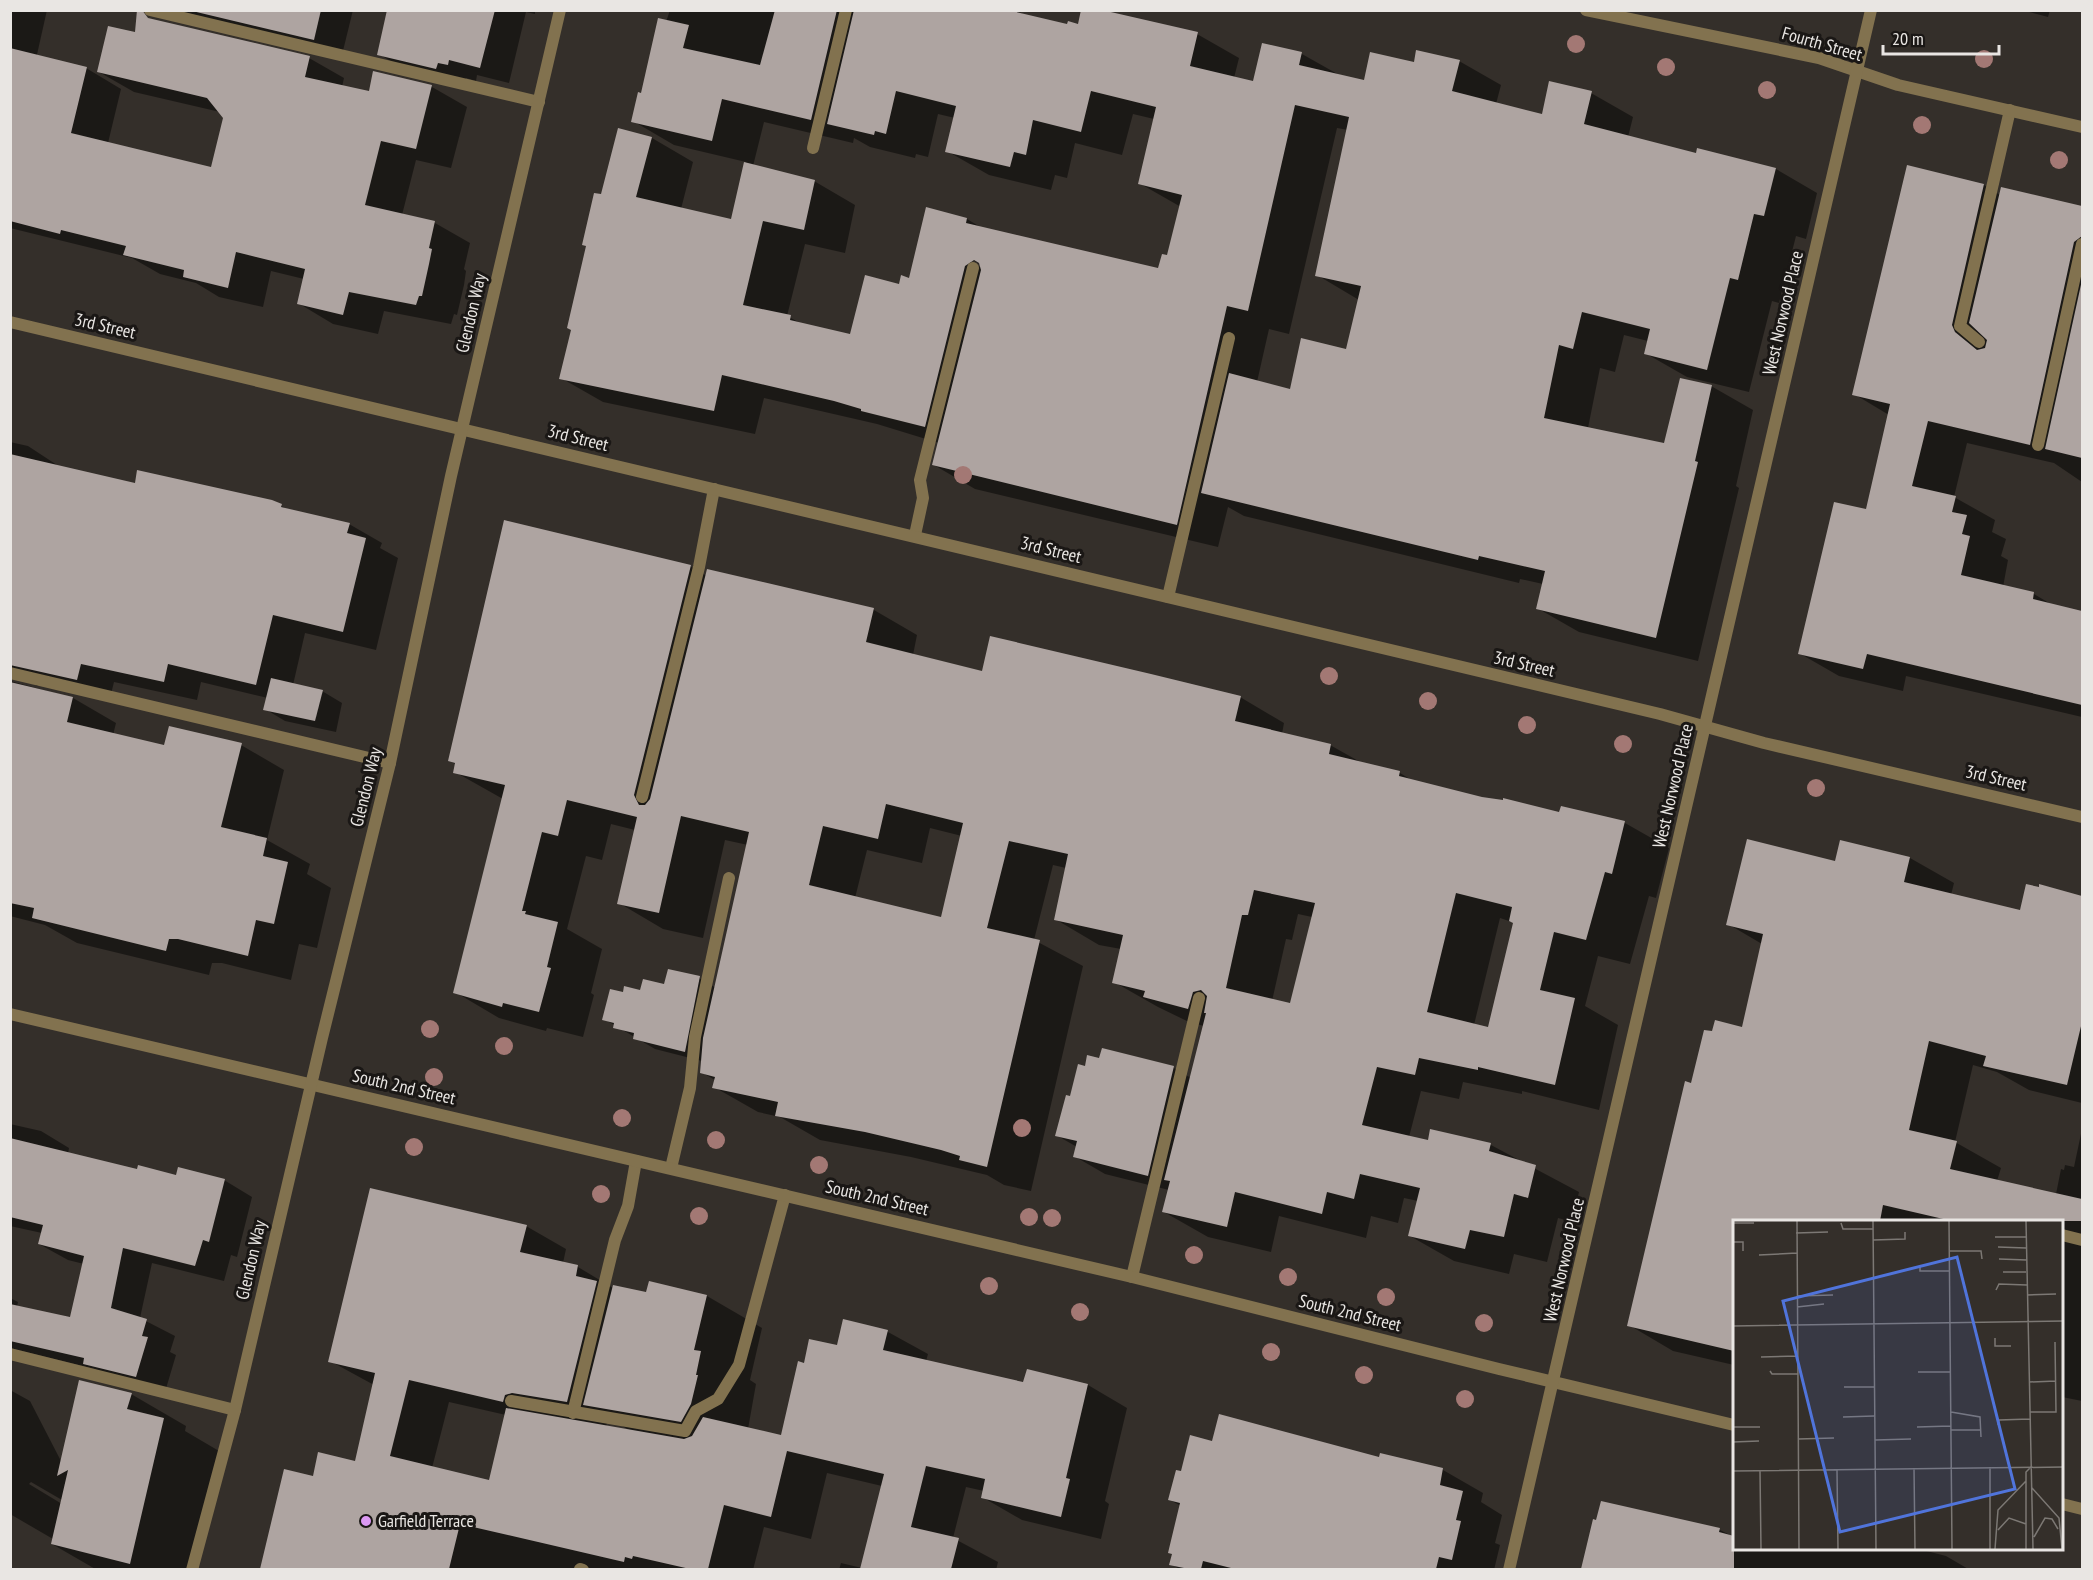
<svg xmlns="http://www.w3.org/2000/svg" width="2093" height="1580" font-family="'PT Sans Narrow',sans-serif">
	<rect width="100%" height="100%" fill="#342f2a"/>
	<g fill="#0007" fill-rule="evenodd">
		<polygon points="10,10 47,10 36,59 10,54"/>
		<polygon points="177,10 353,10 342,55"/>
		<polygon points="424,10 535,10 535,14 526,12 509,83 477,75 476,81 466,78 465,84 407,71 379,54"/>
		<path d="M 670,10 L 1016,10 L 1026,16 L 1069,26 L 1197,34 L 1239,58 L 1234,78 L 1254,83 L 1263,45 L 1302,54 L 1341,76 L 1365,82 L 1415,64 L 1459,61 L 1501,85 L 1496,104 L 1543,116 L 1591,93 L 1633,117 L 1628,137 L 1697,155 L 1776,169 L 1817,193 L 1806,239 L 1796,236 L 1779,303 L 1772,301 L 1749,392 L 1687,377 L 1645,353 L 1648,341 L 1624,335 L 1615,372 L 1600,368 L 1588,428 L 1666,445 L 1711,386 L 1753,410 L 1736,486 L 1739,488 L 1698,661 L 1579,632 L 1537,608 L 1543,584 L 1520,579 L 1519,583 L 1244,516 L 1228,507 L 1218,547 L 975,489 L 934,465 L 939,443 L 877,424 L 764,398 L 755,434 L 603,402 L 561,378 L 652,138 L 693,162 L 681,209 L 732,221 L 746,162 L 674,145 L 633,121 ZM 938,114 L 955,118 L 947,151 L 989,175 L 1051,190 L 1055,175 L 1067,178 L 1075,143 L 1122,155 L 1133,114 L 1154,119 L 1139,183 L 1181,207 L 1168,257 L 1160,270 L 982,228 L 967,219 L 927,209 L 910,279 L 900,286 L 851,336 L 806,326 L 787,316 L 805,244 L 845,253 L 855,205 L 814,181 L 753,166 L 764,122 L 853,143 L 854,138 L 870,147 L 915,158 L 916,154 L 928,157 ZM 1337,128 L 1348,130 L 1317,275 L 1359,300 L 1347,351 L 1292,390 L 1257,382 L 1269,329 L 1289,334 ZM 964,255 L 980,264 L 980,267 L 963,258 Z"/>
		<polygon points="2022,10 2050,10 2048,17"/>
		<polygon points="158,39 309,58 344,78 342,87 370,93 374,73 432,87 467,107 451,168 416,160 402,215 435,223 470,243 464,269 466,271 464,285 457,315 454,314 451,324 384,311 378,334 333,324 298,303 304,279 271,271 263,307 219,297 196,283 160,274 132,258 10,228 10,140 86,68 121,89 108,143 212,169 224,117 220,112 134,92 99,72"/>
		<polygon points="1908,167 1984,185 2000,195 2002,189 2082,208 2082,482 2054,463 1967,443 1954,497 1995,520 1992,532 2006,539 2001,556 2008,560 2003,587 2034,594 2054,606 2082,612 2082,717 1906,676 1903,691 1839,676 1799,653 1867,511 1889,415 1854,394"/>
		<polygon points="10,442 28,446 60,467 136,484 281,506 291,511 349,524 382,543 380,548 398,558 376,650 305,633 293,685 322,691 342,703 336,732 285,721 265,709 268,698 201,682 197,700 114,682 110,698 46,683 37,686 10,671"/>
		<path d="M 690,566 L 707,576 L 874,610 L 917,635 L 913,655 L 983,673 L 1240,697 L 1284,723 L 1282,734 L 1330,745 L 1362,763 L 1400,773 L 1413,781 L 1481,798 L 1560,813 L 1562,808 L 1625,823 L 1669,848 L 1656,898 L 1649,896 L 1630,964 L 1598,956 L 1585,1006 L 1618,1025 L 1599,1110 L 1522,1091 L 1522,1094 L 1463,1082 L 1459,1099 L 1421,1091 L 1409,1137 L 1429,1141 L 1432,1131 L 1491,1145 L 1579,1192 L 1572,1222 L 1558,1218 L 1547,1262 L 1514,1254 L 1509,1274 L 1454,1261 L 1410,1236 L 1418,1201 L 1404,1198 L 1398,1223 L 1371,1216 L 1366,1238 L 1279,1216 L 1271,1252 L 1208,1237 L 1164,1212 L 1169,1190 L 1105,1174 L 1074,1156 L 1077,1147 L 1056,1135 L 1086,1068 L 1174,1068 L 1191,1078 L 1204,1026 L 1189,1022 L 1158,1007 L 1114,982 L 1121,949 L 1099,945 L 1055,919 L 1066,868 L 1053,865 L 1034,940 L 1083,966 L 1031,1191 L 1004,1185 L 987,1175 L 911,1157 L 820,1140 L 780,1117 L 758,1112 L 714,1087 L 715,1080 L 701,1072 L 702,1061 L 655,1049 L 604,1019 L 624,994 L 699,978 L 716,988 L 748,845 L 725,840 L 703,938 L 663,929 L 619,903 L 635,830 L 611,824 L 602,860 L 586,856 L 567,929 L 602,949 L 591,993 L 594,995 L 583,1037 L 547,1028 L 546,1031 L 499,1018 L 455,992 L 503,799 L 455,772 L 457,765 L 450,761 ZM 930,828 L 962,836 L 942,919 L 855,898 L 867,850 L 922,863 ZM 1298,914 L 1312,917 L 1291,1005 L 1272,1001 L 1286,939 L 1292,940 ZM 1500,918 L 1515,923 L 1489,1028 L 1474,1025 Z"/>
		<polygon points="10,681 73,698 116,723 113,735 165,747 241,745 284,770 267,840 310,864 307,874 331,888 317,948 299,944 291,980 222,963 212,963 209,975 77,943 45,925 10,916"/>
		<polygon points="1910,858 1954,883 1951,895 2021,912 2040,886 2082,899 2082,1103 2029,1090 1997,1072 1973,1065 1955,1142 2001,1168 1997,1181 2056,1194 2061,1169 2064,1170 2065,1165 2074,1167 2082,1129 2082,1401 2062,1397 2062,1222 1734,1222 1734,1365 1673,1351 1629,1325 1692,1084 1713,1033 1743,1029 1762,944 1728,924 1836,863"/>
		<polygon points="10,1124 41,1131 69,1148 68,1154 138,1171 224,1180 252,1197 237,1257 231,1255 224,1281 152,1263 140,1318 175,1336 170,1352 176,1355 165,1392 113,1379 95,1369 10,1348 10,1298 18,1302 17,1307 71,1319 84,1264 68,1260 39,1244 42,1233 10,1226"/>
		<path d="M 526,1226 L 566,1249 L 563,1263 L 578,1267 L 613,1288 L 647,1294 L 650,1283 L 707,1296 L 762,1328 L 750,1380 L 756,1384 L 748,1429 L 782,1437 L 805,1364 L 838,1347 L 844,1321 L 888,1332 L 928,1354 L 926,1361 L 1024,1384 L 1088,1385 L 1127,1408 L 1105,1501 L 1109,1504 L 1101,1539 L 1022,1520 L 982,1497 L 984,1491 L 966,1487 L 953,1538 L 998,1562 L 996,1570 L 839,1570 L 841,1563 L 862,1568 L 882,1486 L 827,1473 L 811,1539 L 764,1527 L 753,1570 L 262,1570 L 285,1471 L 314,1478 L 356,1463 L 374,1385 L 330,1361 ZM 449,1402 L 506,1415 L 490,1482 L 432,1468 ZM 608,1418 L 631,1431 L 606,1427 Z"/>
		<path d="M 10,1390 L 30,1401 L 62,1463 L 131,1394 L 186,1426 L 185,1431 L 219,1451 L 191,1570 L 97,1570 L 52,1544 L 53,1539 L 10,1514 ZM 31,1482 L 62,1500 L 62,1504 L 29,1484 Z"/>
		<polygon points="1213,1442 1380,1459 1381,1455 1443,1470 1483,1493 1481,1502 1502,1515 1495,1543 1500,1545 1494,1570 1181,1570 1171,1564 1181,1506 1170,1500 1182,1473"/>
		<polygon points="1602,1503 1720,1530 1734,1537 1734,1548 1915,1548 1946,1556 1970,1570 1582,1570 1594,1521 1597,1522"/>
	</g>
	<g fill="#aea4a1" fill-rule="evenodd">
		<polygon points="137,10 142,10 148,18 310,56 305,77 369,91 373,71 432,85 416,149 381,141 365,205 435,221 429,248 432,249 429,264 422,296 419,296 416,305 349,292 343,315 297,304 305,269 236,252 228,288 183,277 184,270 123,255 126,246 61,230 60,234 10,221 10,48 87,67 71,133 211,167 223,118 207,98 97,72 108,26 135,32"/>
		<polygon points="188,10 321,10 314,40"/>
		<polygon points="387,10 495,10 480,68 449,60 448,65 438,63 436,69 377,55"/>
		<polygon points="775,10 837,10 811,120 722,99 712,141 631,122 638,92 641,93 658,18 689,25 683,48 760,65"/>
		<polygon points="854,10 1008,10 1067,24 1068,21 1078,24 1081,10 1102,10 1198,32 1190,66 1253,81 1262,43 1302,52 1299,65 1364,80 1370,52 1414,62 1416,50 1460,60 1452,91 1542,114 1549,81 1592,91 1584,124 1696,153 1697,148 1776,168 1764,216 1754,214 1738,280 1730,278 1707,370 1644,354 1650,329 1582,312 1573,349 1559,345 1544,418 1664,443 1680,378 1712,385 1695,461 1698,462 1656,638 1536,609 1545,571 1479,556 1478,560 1201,493 1229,373 1290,389 1301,338 1346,349 1361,286 1315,276 1349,117 1295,105 1248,311 1227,306 1177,525 932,465 981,270 979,263 974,260 965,266 925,427 861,411 861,409 834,401 722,375 714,411 559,379 571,330 567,328 586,246 582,245 594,193 601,194 618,128 652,137 636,197 731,219 744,162 815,180 804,230 763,221 743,305 791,315 790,320 850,334 865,275 899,284 901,275 909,278 926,207 967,218 966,223 1158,268 1162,254 1167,255 1182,195 1138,184 1156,107 1091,91 1081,132 1033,120 1026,155 1014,152 1010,167 945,152 956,106 896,91 886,134 875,131 874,135 827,124"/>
		<polygon points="1907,165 1984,184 1952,325 1955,332 1977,350 1985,348 1987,340 1969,323 2001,187 2082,206 2082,236 2074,242 2030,445 1928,421 1912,486 1956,496 1952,512 1967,515 1962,534 1970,536 1961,575 2034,592 2033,599 2082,611 2082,705 1867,654 1863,669 1798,654 1834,502 1866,509 1890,404 1852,395"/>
		<polygon points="2082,280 2082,458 2045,449"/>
		<polygon points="10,454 135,483 137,470 272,500 282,504 281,507 350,523 347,533 366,538 343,632 273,615 256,685 168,664 164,682 81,664 77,680 10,665"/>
		<path d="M 504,520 L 691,565 L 634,795 L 639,805 L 645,805 L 650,799 L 707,569 L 874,608 L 866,642 L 982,671 L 990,636 L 1151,674 L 1241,696 L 1235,721 L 1331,744 L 1329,754 L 1400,771 L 1399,776 L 1482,797 L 1503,800 L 1503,798 L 1559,812 L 1561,806 L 1625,821 L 1612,874 L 1605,872 L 1586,940 L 1554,932 L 1540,990 L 1575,998 L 1555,1085 L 1478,1067 L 1478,1070 L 1419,1058 L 1415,1075 L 1377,1067 L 1362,1125 L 1428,1140 L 1430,1129 L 1491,1143 L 1489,1151 L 1536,1165 L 1528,1198 L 1514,1194 L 1504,1237 L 1470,1230 L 1465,1249 L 1408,1236 L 1420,1188 L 1360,1174 L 1354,1199 L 1327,1192 L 1322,1214 L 1235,1192 L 1227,1227 L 1162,1212 L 1170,1181 L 1164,1180 L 1206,1013 L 1204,1013 L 1207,996 L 1201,990 L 1193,992 L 1188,1009 L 1143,997 L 1145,991 L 1112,983 L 1123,935 L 1054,920 L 1068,854 L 1009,841 L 987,928 L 1040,940 L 987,1167 L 959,1160 L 960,1156 L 941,1150 L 865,1132 L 775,1116 L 778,1102 L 712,1088 L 715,1077 L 700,1073 L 703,1038 L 749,832 L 681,816 L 659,913 L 617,904 L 637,817 L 567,800 L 558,836 L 542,832 L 522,911 L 526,911 L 525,914 L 558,922 L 547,967 L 551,968 L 539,1012 L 503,1003 L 502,1007 L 453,993 L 505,785 L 453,773 L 455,763 L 448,761 ZM 886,804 L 963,823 L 941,917 L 809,885 L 823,826 L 878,839 ZM 1254,890 L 1315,903 L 1290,1003 L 1226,988 L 1242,915 L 1248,915 ZM 1456,893 L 1512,907 L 1509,921 L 1513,923 L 1488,1027 L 1427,1012 Z"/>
		<polygon points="271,678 323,690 315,721 263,710"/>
		<polygon points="10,682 73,697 67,722 164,745 169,726 242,743 221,827 267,838 263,856 288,862 274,924 256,920 248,956 178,939 169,939 166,951 32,918 34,908 10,903"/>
		<polygon points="1747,839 1835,861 1840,840 1910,857 1904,882 2020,910 2026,884 2039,887 2039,884 2082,896 2082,1022 2067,1085 1983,1066 1986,1056 1929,1041 1909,1130 1957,1141 1950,1169 2082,1199 2082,1221 1952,1221 1883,1205 1880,1221 1734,1221 1734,1351 1627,1326 1685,1081 1691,1083 1704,1030 1712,1031 1715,1020 1742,1027 1763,934 1726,925"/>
		<polygon points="668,969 700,976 685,1052 633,1039 634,1033 613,1028 614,1023 602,1020 610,989 623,992 624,986 640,990 643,979 664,984"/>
		<polygon points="1102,1048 1174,1066 1148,1176 1073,1157 1077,1141 1055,1136 1066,1095 1070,1096 1078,1064 1085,1066 1087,1055 1099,1058"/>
		<polygon points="10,1138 137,1169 138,1165 176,1175 178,1167 225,1179 209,1242 203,1240 195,1266 123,1248 111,1308 147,1319 142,1336 148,1337 136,1377 83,1364 84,1358 10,1341 10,1304 70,1317 84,1256 38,1244 43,1225 10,1217"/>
		<polygon points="370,1188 527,1225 520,1252 578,1265 576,1276 597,1281 567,1402 512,1393 505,1395 503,1402 409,1380 390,1456 489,1480 506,1408 684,1439 692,1436 703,1417 781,1435 798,1361 804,1363 809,1339 837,1345 843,1319 888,1330 883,1350 1023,1382 1027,1369 1088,1384 1066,1478 1070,1479 1061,1517 981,1498 985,1479 926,1466 911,1527 959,1538 951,1569 860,1569 884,1474 787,1451 771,1517 724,1505 708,1569 690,1569 633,1556 632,1559 625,1557 624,1562 460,1524 449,1569 260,1569 284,1469 313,1476 318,1452 355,1461 375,1373 328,1362"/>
		<polygon points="649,1281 707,1295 694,1350 701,1351 696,1375 698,1375 691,1404 681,1422 583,1405 613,1285 646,1292"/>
		<polygon points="79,1380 132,1393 127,1409 164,1418 130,1564 51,1544 68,1470 57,1476"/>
		<polygon points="1219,1414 1379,1457 1380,1453 1443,1468 1440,1485 1463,1491 1456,1520 1461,1521 1452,1560 1439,1557 1436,1569 1235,1569 1203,1561 1201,1569 1189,1569 1169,1565 1172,1554 1168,1553 1180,1503 1168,1500 1176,1470 1181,1471 1190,1435 1212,1441"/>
		<polygon points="1601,1501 1720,1528 1719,1532 1734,1536 1734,1569 1581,1569 1593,1519 1596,1520"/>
	</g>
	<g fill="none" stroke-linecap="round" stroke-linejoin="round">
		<g stroke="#82724f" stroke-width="12">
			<polyline points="150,10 539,102"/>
			<polyline points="813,148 846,10"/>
			<polyline points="1979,342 1960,326 2010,110"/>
			<polyline points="2038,445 2082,244"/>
			<polyline points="915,535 923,498 920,480 973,268"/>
			<polyline points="1168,597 1229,338"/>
			<polyline points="10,673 390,763"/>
			<polyline points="642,797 699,567 714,489"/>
			<polyline points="671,1168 690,1088 695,1037 729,878"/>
			<polyline points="2062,1235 2082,1240"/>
			<polyline points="1132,1277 1199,998"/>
			<polyline points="10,1354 235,1410"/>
			<polyline points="511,1401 685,1431 696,1411 718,1399 739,1365 785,1195"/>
			<polyline points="573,1413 615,1240 628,1206 636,1161"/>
			<polyline points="580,1569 583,1570"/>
		</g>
		<g stroke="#82724f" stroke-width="12">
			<polyline points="1586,10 1819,58 1898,85 2082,127"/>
			<polyline points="10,322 1660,714 1764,743 2082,817"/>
			<polyline points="10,1014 1132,1277 1499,1369 1734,1425"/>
			<polyline points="2062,1504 2082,1509"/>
			<polyline points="192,1570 235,1410 322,1038 390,763 451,476 560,10"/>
			<polyline points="1509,1570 1871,10"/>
		</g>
	</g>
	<g fill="#a37874">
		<circle cx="1576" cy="44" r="9"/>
		<circle cx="1984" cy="59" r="9"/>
		<circle cx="1666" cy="67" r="9"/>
		<circle cx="1767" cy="90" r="9"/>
		<circle cx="1922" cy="125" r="9"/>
		<circle cx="2059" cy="160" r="9"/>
		<circle cx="963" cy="475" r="9"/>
		<circle cx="1329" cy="676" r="9"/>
		<circle cx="1428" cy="701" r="9"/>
		<circle cx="1527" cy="725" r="9"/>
		<circle cx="1623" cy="744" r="9"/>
		<circle cx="1816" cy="788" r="9"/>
		<circle cx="430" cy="1029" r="9"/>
		<circle cx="504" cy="1046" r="9"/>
		<circle cx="434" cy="1077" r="9"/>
		<circle cx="622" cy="1118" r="9"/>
		<circle cx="1022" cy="1128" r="9"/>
		<circle cx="716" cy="1140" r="9"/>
		<circle cx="414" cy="1147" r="9"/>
		<circle cx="819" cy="1165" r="9"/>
		<circle cx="601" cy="1194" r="9"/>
		<circle cx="699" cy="1216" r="9"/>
		<circle cx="1029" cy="1217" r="9"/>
		<circle cx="1052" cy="1218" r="9"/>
		<circle cx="1194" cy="1255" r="9"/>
		<circle cx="1288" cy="1277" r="9"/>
		<circle cx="989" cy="1286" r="9"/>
		<circle cx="1386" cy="1297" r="9"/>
		<circle cx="1080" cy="1312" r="9"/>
		<circle cx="1484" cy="1323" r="9"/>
		<circle cx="1271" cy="1352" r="9"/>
		<circle cx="1364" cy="1375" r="9"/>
		<circle cx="1465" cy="1399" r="9"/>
	</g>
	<circle fill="#dc99f4" stroke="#1a1715" stroke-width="2" cx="366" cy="1521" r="6"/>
	<g text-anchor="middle" stroke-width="6" stroke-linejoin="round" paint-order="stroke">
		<g font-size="18" fill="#e9e6e3" stroke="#1a1715">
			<text transform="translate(1822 44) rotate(16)" y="6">Fourth Street</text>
			<text transform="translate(471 313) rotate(-77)" y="6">Glendon Way</text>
			<text transform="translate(1783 313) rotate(-77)" y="6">West Norwood Place</text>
			<text transform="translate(105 326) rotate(13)" y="6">3rd Street</text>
			<text transform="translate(578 438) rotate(14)" y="6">3rd Street</text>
			<text transform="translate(1051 550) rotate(14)" y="6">3rd Street</text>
			<text transform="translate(1524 664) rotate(13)" y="6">3rd Street</text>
			<text transform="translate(1996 778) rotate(13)" y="6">3rd Street</text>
			<text transform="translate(1673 786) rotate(-77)" y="6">West Norwood Place</text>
			<text transform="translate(366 787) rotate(-76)" y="6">Glendon Way</text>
			<text transform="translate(404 1087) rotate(13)" y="6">South 2nd Street</text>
			<text transform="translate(877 1198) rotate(13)" y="6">South 2nd Street</text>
			<text transform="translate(251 1260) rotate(-77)" y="6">Glendon Way</text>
			<text transform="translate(1564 1260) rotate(-77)" y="6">West Norwood Place</text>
			<text transform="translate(1350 1313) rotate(14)" y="6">South 2nd Street</text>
		</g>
		<g font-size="18" fill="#e9e6e3" stroke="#1a1715" text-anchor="start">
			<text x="378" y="1527">Garfield Terrace</text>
		</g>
	</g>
	<g transform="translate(1733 1220)">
		<rect width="330" height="330" fill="#342f2a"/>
		<path fill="none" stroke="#7c7874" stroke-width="1.5" d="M 64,1 L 66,329M 140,1 L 143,329M 216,1 L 219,329M 293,1 L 300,329M 0,3 L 21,3M 108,3 L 110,9 L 140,9M 63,13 L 95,12M 262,17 L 293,17M 140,20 L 172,19 L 172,12M 0,22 L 10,22 L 10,31M 265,27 L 293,28M 217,31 L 248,31 L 249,39M 26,35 L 64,33M 266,39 L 294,40M 187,45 L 187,51 L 217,51M 270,52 L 293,52M 263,70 L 266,64 L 294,65M 294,75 L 323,74M 64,76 L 100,75M 64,87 L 91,84M 0,106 L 330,101M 262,118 L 262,126 L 278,126M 28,137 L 65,136M 37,151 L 39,154 L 65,154M 185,152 L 217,152M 296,162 L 323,161M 111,167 L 141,167M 218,192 L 247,197 L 248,217M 297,192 L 323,192 L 322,122M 110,197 L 141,196M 265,205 L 266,200 L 297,199M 0,207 L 27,207M 184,207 L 218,206M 218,210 L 248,210M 65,219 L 101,218M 142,220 L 178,219M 0,222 L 26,221M 257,247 L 257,329M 181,248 L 182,329M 104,250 L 105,329M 0,251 L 330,247M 27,251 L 28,329M 299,268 L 326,298 L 329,329M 265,310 L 276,298 L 293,304M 301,317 L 312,298 L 319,299 L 325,309M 262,329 L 265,290 L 293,261M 293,329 L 293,252 L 297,248"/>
		<path fill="#5074db" fill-opacity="0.15" stroke="#5074db" stroke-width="3" d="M 224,37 L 282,269 L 107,312 L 50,81 Z"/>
		<rect width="330" height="330" fill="none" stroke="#e9e6e3" stroke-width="3"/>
	</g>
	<rect width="2093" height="1580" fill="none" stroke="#e9e6e3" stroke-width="24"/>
	<path d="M1883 45v9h116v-9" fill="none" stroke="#e9e6e3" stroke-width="3"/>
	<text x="1892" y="45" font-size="18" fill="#e9e6e3" stroke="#1a1715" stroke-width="4.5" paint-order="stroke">20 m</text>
</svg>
